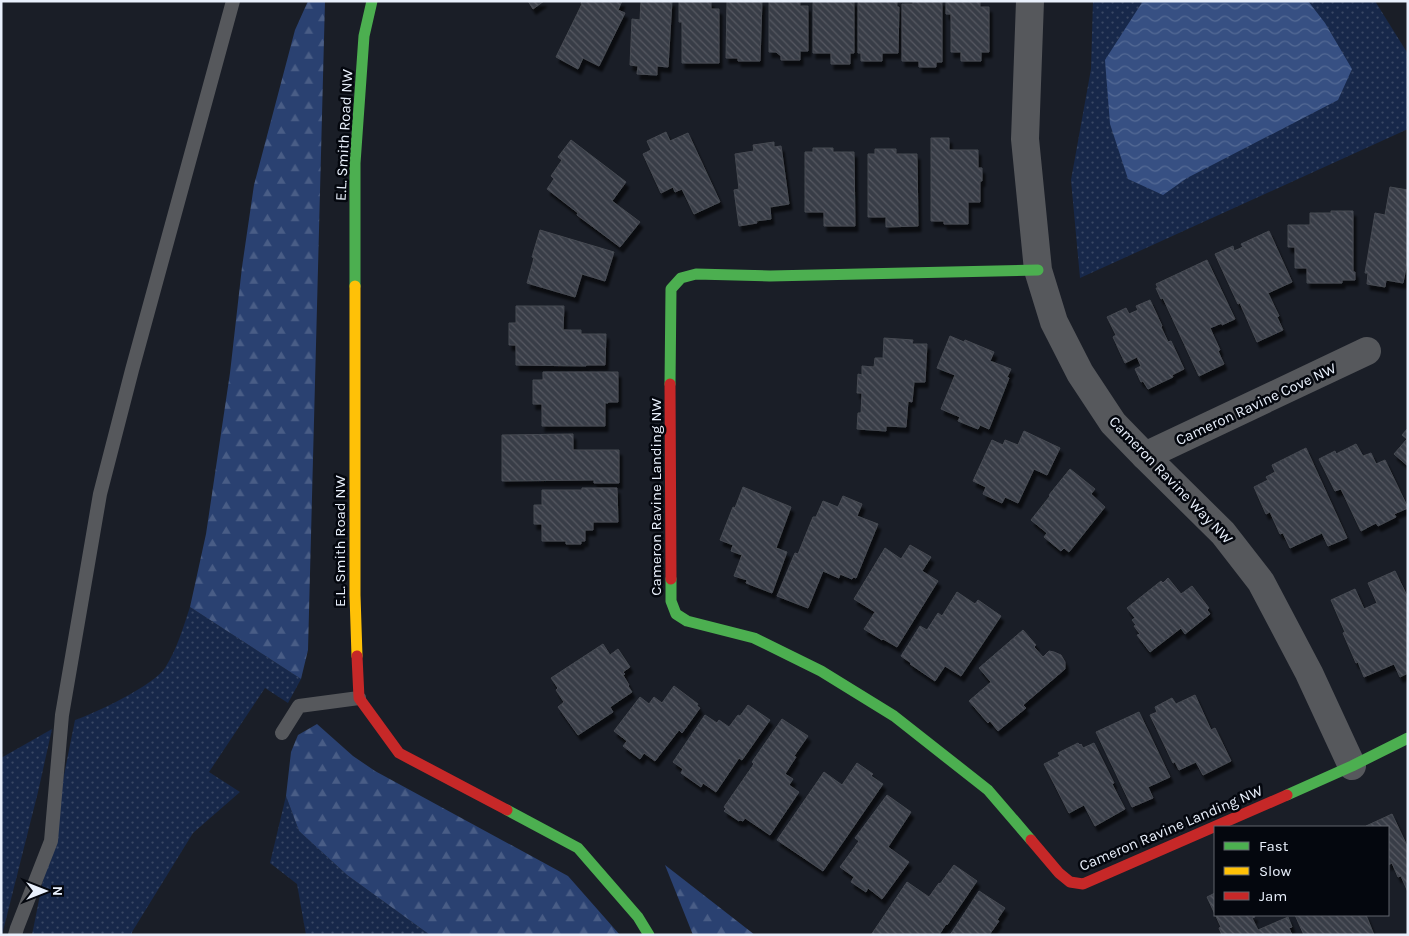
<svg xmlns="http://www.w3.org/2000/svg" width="1409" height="936" font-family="Karla,sans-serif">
	<defs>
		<pattern id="green-dots" width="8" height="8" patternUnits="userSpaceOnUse" patternTransform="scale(1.25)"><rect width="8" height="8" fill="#17284a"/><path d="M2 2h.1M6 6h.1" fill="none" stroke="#394865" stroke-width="1.8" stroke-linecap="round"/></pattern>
		<pattern id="forest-firs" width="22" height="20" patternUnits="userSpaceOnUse" patternTransform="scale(1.25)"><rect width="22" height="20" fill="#2a4171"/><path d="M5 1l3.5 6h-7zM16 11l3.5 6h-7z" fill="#495d86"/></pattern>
		<pattern id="water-waves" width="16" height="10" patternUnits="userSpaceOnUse" patternTransform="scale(1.25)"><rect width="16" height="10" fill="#375083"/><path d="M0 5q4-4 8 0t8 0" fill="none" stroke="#546a95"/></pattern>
		<pattern id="building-back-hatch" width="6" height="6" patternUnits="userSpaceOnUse" patternTransform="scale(1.25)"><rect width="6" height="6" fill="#393d46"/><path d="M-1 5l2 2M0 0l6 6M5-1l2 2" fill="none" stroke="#565962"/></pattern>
		<filter id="shadow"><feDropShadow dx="3" dy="5.5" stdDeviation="1" flood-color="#0009"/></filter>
	</defs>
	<rect width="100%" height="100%" fill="#1a1e27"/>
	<g fill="url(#green-dots)">
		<polygon points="1093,1 1375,1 1408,54 1408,129 1080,278 1071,180 1091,69"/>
		<path d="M 190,607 L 301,679 L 288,703 L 265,688 L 209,772 L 240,792 L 193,833 L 132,932 L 132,935 L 32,935 L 75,720 C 96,713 154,685 165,668 C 177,649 183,628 190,607 Z"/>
		<polygon points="52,729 38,792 2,935 1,935 1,758"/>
		<polygon points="286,796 299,831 347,875 430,935 306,935 297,884 270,863"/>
	</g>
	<g fill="url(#forest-firs)">
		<polygon points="308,1 325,1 308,650 301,679 190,607 206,534 230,373 242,267 254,185 295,30"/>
		<polygon points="317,724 353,756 375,771 568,876 620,935 430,935 347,875 299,831 286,796 291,752 298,735"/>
		<polygon points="665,865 755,935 693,935"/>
	</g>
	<polygon fill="url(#water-waves)" points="1143,1 1308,1 1325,23 1352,69 1338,100 1187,178 1163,195 1128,179 1110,124 1105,60"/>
	<g fill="url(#building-back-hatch)" stroke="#464a52" filter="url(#shadow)">
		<polygon points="528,1 544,1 533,9"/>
		<polygon points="582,1 622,1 618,10 625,13 599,66 583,58 578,69 556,57 582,4 581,4"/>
		<polygon points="641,1 672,1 668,67 657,66 657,75 637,74 638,66 630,65 632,19 640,20"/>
		<polygon points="679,1 711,1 711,9 719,9 719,63 682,63 682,22 679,22"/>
		<polygon points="727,1 762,1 760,61 738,61 738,58 726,58"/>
		<polygon points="769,1 800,1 800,6 808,6 808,51 800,51 800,60 781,60 781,56 776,52 769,52"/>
		<polygon points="813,1 854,1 854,53 850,53 850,64 831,64 831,53 813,53"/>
		<polygon points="858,1 897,1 897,7 899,7 898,53 882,53 882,61 861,61 861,53 858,53"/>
		<polygon points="913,1 942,1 942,62 936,62 936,67 919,67 919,61 902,61 902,4 913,4"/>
		<polygon points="946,1 980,1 980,7 989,7 989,52 981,52 981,61 961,61 961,52 951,52 951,14 946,14"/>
		<polygon points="666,132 670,141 688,133 720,202 694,214 682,189 675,192 673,187 661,193 643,154 651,150 647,141"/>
		<polygon points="931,138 949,138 949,150 978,150 978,168 982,168 982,181 980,181 980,202 968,202 968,224 944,224 944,221 931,221"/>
		<polygon points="571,140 626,182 612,201 640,222 620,247 577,215 578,213 547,189 554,179 551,176 562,160 558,157"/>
		<polygon points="774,142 774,147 781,146 789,204 770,207 771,219 756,221 757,223 739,226 734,190 739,189 735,154 754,151 753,145"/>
		<polygon points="813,148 833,148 833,152 854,152 855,226 824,226 824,212 805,212 805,152 813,152"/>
		<polygon points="875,149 896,149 896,154 917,154 918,226 886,227 886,217 868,217 868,154 875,154"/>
		<polygon points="1390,187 1408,190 1408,258 1403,283 1386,280 1385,287 1367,284 1368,273 1365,273 1375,213 1385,215"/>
		<polygon points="1331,211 1353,211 1353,272 1355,272 1355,280 1342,280 1342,283 1307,283 1307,268 1295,268 1295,247 1288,247 1288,225 1310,225 1310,213 1331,213"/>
		<polygon points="540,230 614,252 605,281 582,274 575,297 527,283 534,258 532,257"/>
		<polygon points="1269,231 1292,282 1268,293 1279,316 1277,317 1283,330 1257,342 1240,303 1238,304 1215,254 1233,246 1234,251 1243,247 1241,244"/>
		<polygon points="1207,260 1235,319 1222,325 1222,323 1210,328 1220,350 1218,351 1224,364 1199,376 1163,298 1161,299 1156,288 1158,288 1156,284"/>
		<polygon points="1150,300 1162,326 1161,327 1168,342 1171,341 1184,369 1172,375 1173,377 1148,389 1143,381 1141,382 1135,369 1141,366 1137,357 1125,363 1113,337 1116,335 1107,317 1126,308 1129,314 1138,310 1136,306"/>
		<polygon points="516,306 564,306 563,330 581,330 581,334 606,334 605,365 586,365 586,366 516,365 516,345 509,345 509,323 516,323"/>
		<polygon points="950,336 964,342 965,340 994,352 990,361 1011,369 1007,377 1009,378 989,429 980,425 978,429 958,421 960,417 941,409 955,375 937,368"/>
		<polygon points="884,338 913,340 912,344 927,344 925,382 914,382 912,402 908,401 906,427 886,426 886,431 857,429 858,413 861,413 862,393 857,393 858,374 862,375 862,366 874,367 875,358 883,358"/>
		<polygon points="543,372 618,372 618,402 608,402 608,403 605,403 605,426 542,426 542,404 533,404 533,380 543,380"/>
		<polygon points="1408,428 1408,466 1394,454 1407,439 1402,435"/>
		<polygon points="1024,431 1060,448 1047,475 1034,469 1018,503 1005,497 1002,503 983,494 986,487 973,481 992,440 1003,445 1005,440 1018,445"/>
		<polygon points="573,434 573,450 619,450 619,483 594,483 594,480 502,481 502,435"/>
		<polygon points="1356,444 1363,456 1371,453 1376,464 1385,460 1408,508 1394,514 1396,517 1378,526 1376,523 1361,531 1341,489 1335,491 1319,459 1335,451 1336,454"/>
		<polygon points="1306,448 1347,538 1328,546 1322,533 1290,548 1283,533 1280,534 1270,512 1266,514 1254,487 1268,480 1266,477 1275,472 1272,465"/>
		<polygon points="1070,469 1095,489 1091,494 1105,507 1069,552 1064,548 1061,551 1044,537 1047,533 1031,520 1050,496 1049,495"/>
		<polygon points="743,487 791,507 776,548 787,552 772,593 746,583 747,580 734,576 742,555 731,551 733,545 720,540 733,507 735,508"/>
		<polygon points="582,488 617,488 618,522 593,522 593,530 585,530 585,541 581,541 581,544 566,544 566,541 542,541 542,524 534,524 534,505 542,505 542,490 582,490"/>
		<polygon points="843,496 862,504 857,516 878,524 856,578 853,577 852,579 840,574 839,578 823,571 808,608 777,596 795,553 798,554 813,517 816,517 823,501 838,507"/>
		<polygon points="910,545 931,557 922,571 938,581 897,647 883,639 882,640 864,629 875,612 854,599 885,548 901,559"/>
		<polygon points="1395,571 1408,598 1408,673 1400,677 1394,664 1364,677 1358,662 1356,663 1343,633 1345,632 1331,600 1355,589 1364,609 1377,603 1368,583"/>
		<polygon points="1168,578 1181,594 1192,586 1209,608 1207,610 1210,614 1185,634 1181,628 1150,652 1137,635 1140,634 1134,626 1136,625 1132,620 1135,618 1127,608 1161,581 1163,583"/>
		<polygon points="957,592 975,604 978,600 1001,616 961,676 945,666 935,681 910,664 911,663 901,656 920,626 927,630 938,613 942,616"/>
		<polygon points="1023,630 1036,645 1034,647 1043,657 1049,651 1054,652 1061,655 1065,662 1065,669 1023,705 1026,708 998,731 990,721 988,723 969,701 991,682 979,668"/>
		<polygon points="603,644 610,655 618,649 630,667 623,672 625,674 623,675 629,685 628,686 632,692 610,707 613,712 578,735 558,707 564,702 556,690 558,688 551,678"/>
		<polygon points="674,686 698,704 697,706 700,708 682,733 679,730 655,761 644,753 640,759 623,746 627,741 614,731 640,697 649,704 654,697 662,703"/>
		<polygon points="1195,695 1211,730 1215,728 1231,761 1203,775 1196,762 1179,770 1175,762 1173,763 1150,715 1157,712 1155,707 1172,698 1176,704"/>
		<polygon points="748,705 770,720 742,760 739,758 716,792 703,783 701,787 681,773 683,769 673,762 705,715 717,723 719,720 729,727 738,715 740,716"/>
		<polygon points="1139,712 1170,777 1148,787 1153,798 1132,807 1096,732"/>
		<polygon points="782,719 808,736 794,756 796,757 785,774 793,779 789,785 799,792 770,835 745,818 743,821 740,820 739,821 724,811 726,809 724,807 754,764 752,762"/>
		<polygon points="1078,743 1080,745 1081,744 1083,748 1094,743 1114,783 1112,784 1125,809 1095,826 1084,805 1069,813 1044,764 1060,756 1058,753"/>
		<polygon points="857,763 873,774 871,776 883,784 823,871 777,840 824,772 842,785"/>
		<polygon points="887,795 911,812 888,847 909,862 882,899 868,888 866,892 851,882 854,877 840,867 859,841 855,838"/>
		<polygon points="1392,814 1408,848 1408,892 1401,876 1398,877 1392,863 1388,865 1388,827 1367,827 1366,826"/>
		<polygon points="954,865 977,881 947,925 946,924 939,935 871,935 907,882 929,897 939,883 940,884"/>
		<polygon points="979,891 1005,908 997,920 999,921 989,935 950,935"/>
		<polygon points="1215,893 1215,915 1254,915 1255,917 1252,918 1258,930 1288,917 1292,927 1289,928 1292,935 1222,935 1219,928 1221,927 1207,897"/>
		<polygon points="1295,915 1366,915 1374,935 1304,935"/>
	</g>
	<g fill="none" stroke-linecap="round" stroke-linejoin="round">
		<g stroke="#56585c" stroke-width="14">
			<polyline points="282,733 299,706 359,698"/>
			<polyline points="15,935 17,928 51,841 62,715 100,494 132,370 233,1"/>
		</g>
		<g stroke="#56585c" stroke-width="28">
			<polyline points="1030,1 1025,139 1038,270 1054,322 1080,373 1113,423 1145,456 1223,533 1261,582 1309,673 1352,766"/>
			<polyline points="1145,456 1367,351"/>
		</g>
		<g stroke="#4caf50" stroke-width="11">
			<polyline points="355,286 355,163 364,36 372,1"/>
			<polyline points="670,384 671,289 681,278 696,274 770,276 1038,270"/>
			<polyline points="671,579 671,601 676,614 687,621 754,638 821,671 894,716 988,790 1031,840"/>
			<polyline points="1287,795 1352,766 1408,738"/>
			<polyline points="507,810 578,848 638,917 649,935"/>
		</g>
		<polyline stroke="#ffc107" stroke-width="11" points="355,286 355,595 357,656"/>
		<g stroke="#c62828" stroke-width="11">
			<polyline points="670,384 671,579"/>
			<polyline points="357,656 359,698 399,753 507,810"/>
			<polyline points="1031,840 1059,873 1070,882 1083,884 1287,795"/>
		</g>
	</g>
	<g text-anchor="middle" stroke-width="5" stroke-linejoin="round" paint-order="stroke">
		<g font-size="15" fill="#e9f0fc" stroke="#04070e">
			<text transform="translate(344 135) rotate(-87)" y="5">E.L. Smith Road NW</text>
			<text transform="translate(1256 404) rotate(-25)" y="5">Cameron Ravine Cove NW</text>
			<text transform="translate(1171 480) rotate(46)" y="5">Cameron Ravine Way NW</text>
			<text transform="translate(656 497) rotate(-90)" y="5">Cameron Ravine Landing NW</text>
			<text transform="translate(340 541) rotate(-90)" y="5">E.L. Smith Road NW</text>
			<text transform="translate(1171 828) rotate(-23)" y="5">Cameron Ravine Landing NW</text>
		</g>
	</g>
	<rect width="1409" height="936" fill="none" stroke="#e9f0fc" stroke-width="5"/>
	<rect x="1214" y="826" width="175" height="90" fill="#04070e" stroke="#60646d"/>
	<rect x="1224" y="842" width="25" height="8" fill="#4caf50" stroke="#60646d"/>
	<text x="1259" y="851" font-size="15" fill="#e9f0fc">Fast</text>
	<rect x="1224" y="867" width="25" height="8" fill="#ffc107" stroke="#60646d"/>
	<text x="1259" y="876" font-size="15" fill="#e9f0fc">Slow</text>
	<rect x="1224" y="892" width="25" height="8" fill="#c62828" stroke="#60646d"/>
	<text x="1259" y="901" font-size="15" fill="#e9f0fc">Jam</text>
	<g transform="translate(45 891) rotate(90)" stroke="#04070e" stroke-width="4" paint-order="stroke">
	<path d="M0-4L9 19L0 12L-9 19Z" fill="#e9f0fc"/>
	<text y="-8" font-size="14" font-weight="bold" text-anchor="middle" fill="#e9f0fc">N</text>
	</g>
</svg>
